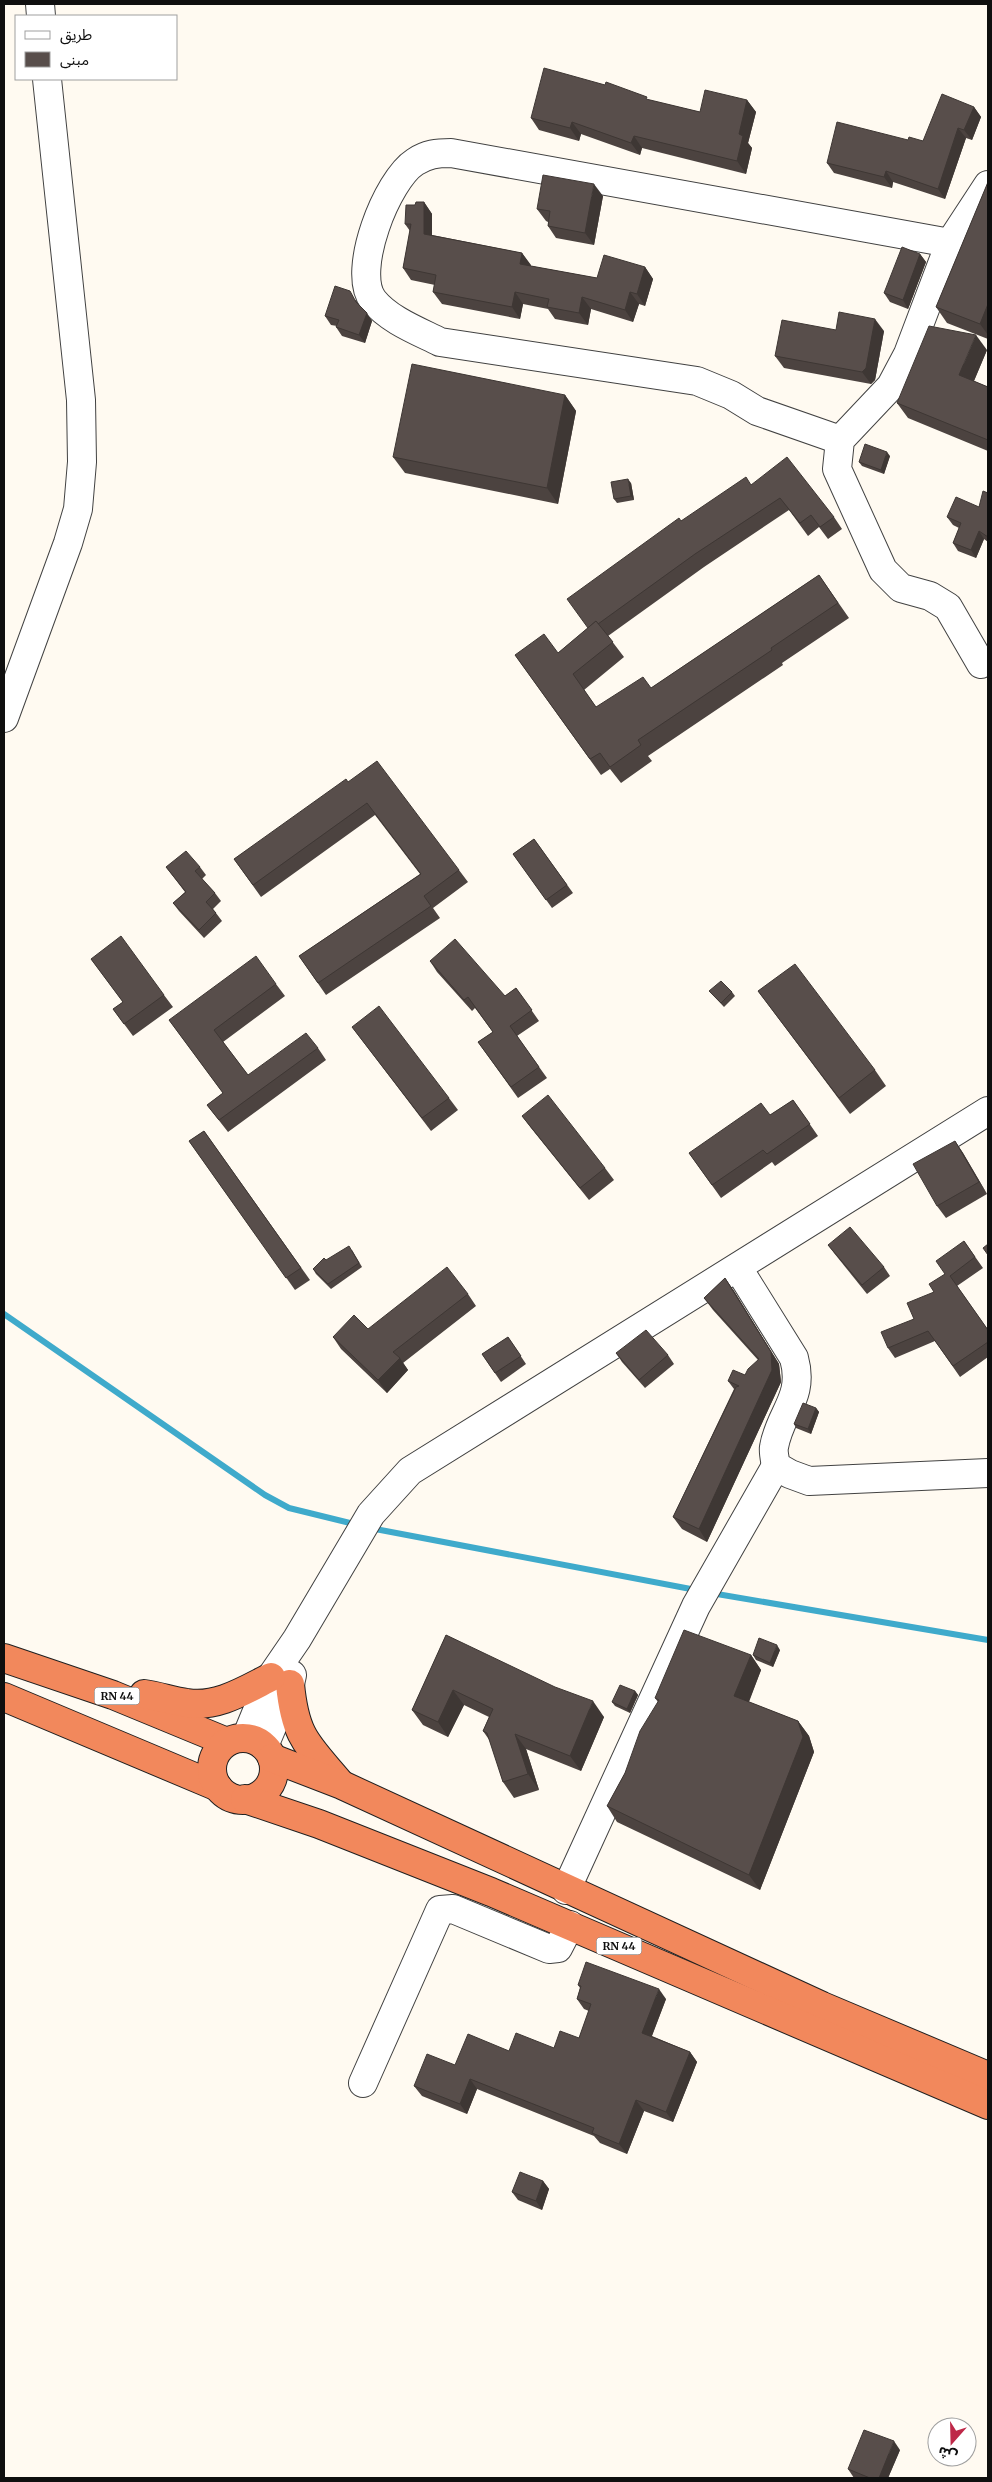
<svg xmlns="http://www.w3.org/2000/svg" width="992" height="2482" font-family="Merriweather,'Noto Sans Arabic',serif">
	<rect width="100%" height="100%" fill="#fffaf1"/>
	<g fill="none" stroke-linecap="round" stroke-linejoin="round">
		<g stroke="#3faacb" stroke-width="6">
			<polyline points="4,1314 265,1495 289,1508 358,1525"/>
			<polyline points="370,1528 696,1590"/>
			<polyline points="711,1593 988,1640"/>
		</g>
		<defs>
			<g id="minor">
				<polyline points="40,4 41,16"/>
				<path d="M 840,440 L 757,411 L 731,395 L 697,381 L 440,342 C 418,331 389,320 373,300 C 351,271 387,180 415,162 C 427,154 437,153 451,153 L 950,243"/>
				<polyline points="981,664 948,607 930,596 901,588 883,570 837,469 840,440 891,386 908,354 950,243 988,185"/>
				<polyline points="4,718 68,543 78,509 82,462 81,400 47,79"/>
				<path d="M 738,1268 L 794,1358 C 805,1398 780,1412 774,1447 C 773,1452 775,1460 776,1466 L 790,1474 L 809,1481 L 988,1473"/>
				<polyline points="246,1738 271,1677 297,1639 371,1514 410,1471 988,1111"/>
				<polyline points="264,1746 290,1684 292,1675"/>
				<polyline points="566,1890 696,1606 776,1466"/>
				<polyline points="363,2083 440,1910 453,1909 549,1949 558,1948 570,1925"/>
			</g>
			<g id="highway">
				<polyline points="4,1658 113,1695 227,1742"/>
				<path d="M 290,1684 C 295,1737 307,1744 339,1782"/>
				<path d="M 144,1694 C 159,1696 172,1701 187,1703 C 217,1708 245,1690 271,1677"/>
				<polyline points="4,1697 218,1787"/>
				<circle cx="243" cy="1769" r="31"/>
				<polyline points="272,1758 342,1785 822,2006 988,2076"/>
				<polyline points="245,1799 319,1824 491,1892 988,2105"/>
			</g>
		</defs>
		<use href="#minor" stroke="#424242" stroke-width="30"/>
		<use href="#highway" stroke="#202020" stroke-width="30"/>
		<use href="#minor" stroke="#fff" stroke-width="28"/>
		<use href="#highway" stroke="#f2885c" stroke-width="28"/>
	</g>
	<g fill="#4c4340">
		<polygon points="649,100 700,112 747,100 756,112 748,143 752,148 746,174 642,148 640,155 581,134 579,141 539,130 531,118"/>
		<polygon points="974,107 981,117 972,140 966,138 945,199 893,182 892,188 834,173 827,163 908,140 923,141"/>
		<polygon points="988,182 988,339 947,323 936,307"/>
		<polygon points="603,196 594,245 556,238 548,226 548,222 546,221 537,209"/>
		<polygon points="424,202 432,214 432,235 522,253 531,266 597,278 645,267 653,279 645,306 639,304 633,322 591,309 588,325 555,319 548,309 523,304 520,319 442,304 433,292 435,285 411,280 403,268 410,231 405,224 415,205"/>
		<polygon points="920,254 926,262 908,309 890,302 884,293"/>
		<polygon points="356,300 359,305 372,321 365,343 342,336 336,327 337,326 331,325 325,316"/>
		<polygon points="884,331 875,380 871,384 784,368 775,356"/>
		<polygon points="987,350 974,381 988,387 988,451 908,418 897,403"/>
		<polygon points="565,395 576,411 558,504 405,473 393,457"/>
		<polygon points="890,456 884,474 862,466 859,462"/>
		<polygon points="631,483 634,500 617,503 614,499"/>
		<polygon points="751,485 834,517 842,529 828,539 819,527 808,536 789,510 704,567 608,636 624,657 584,690 596,707 651,688 819,575 849,618 782,663 783,665 648,756 652,761 621,783 610,769 601,775 515,655 558,653 588,628 681,521"/>
		<polygon points="988,493 988,542 984,539 976,558 958,551 953,543 959,528 953,525 947,517 979,507"/>
		<polygon points="348,782 459,870 468,882 433,908 440,918 326,995 299,956 420,874 375,815 261,897 234,859"/>
		<polygon points="534,839 573,893 552,908 513,854"/>
		<polygon points="166,867 200,867 206,875 202,879 215,893 221,901 213,909 222,921 204,938 179,911 173,903 185,892"/>
		<polygon points="91,959 164,995 173,1007 133,1036 113,1009 123,1002"/>
		<polygon points="430,961 505,996 516,988 539,1021 517,1036 547,1078 518,1098 478,1042 493,1032 475,1008 472,1011 437,972"/>
		<polygon points="276,984 285,996 223,1042 248,1075 318,1048 326,1060 228,1132 207,1105 223,1093 169,1020"/>
		<polygon points="709,991 732,992 735,996 724,1007"/>
		<polygon points="758,991 875,1070 886,1086 850,1114"/>
		<polygon points="352,1027 449,1098 458,1110 431,1131"/>
		<polygon points="793,1100 818,1136 775,1166 772,1162 721,1198 689,1153 770,1115"/>
		<polygon points="522,1116 605,1168 614,1180 589,1200 531,1128"/>
		<polygon points="204,1131 310,1280 295,1290 189,1141"/>
		<polygon points="955,1141 963,1153 987,1194 946,1218 937,1206"/>
		<polygon points="964,1241 983,1268 957,1286 988,1330 988,1357 960,1377 935,1341 895,1358 888,1348 914,1319 934,1292"/>
		<polygon points="828,1245 884,1267 890,1276 867,1294 834,1253"/>
		<polygon points="352,1250 362,1267 331,1289 316,1274 313,1269"/>
		<polygon points="725,1278 734,1291 779,1364 781,1382 707,1542 682,1529 673,1517 734,1389 728,1381 745,1375 758,1360 713,1310 704,1298"/>
		<polygon points="468,1294 476,1306 403,1363 408,1370 387,1393 341,1349 333,1337 368,1329"/>
		<polygon points="508,1337 526,1364 501,1382 482,1354"/>
		<polygon points="616,1353 668,1355 674,1364 645,1388 622,1362"/>
		<polygon points="816,1408 819,1412 811,1434 796,1428 794,1424"/>
		<polygon points="446,1635 604,1717 581,1771 526,1749 539,1790 514,1798 503,1782 490,1741 483,1731 489,1717 464,1705 448,1737 423,1725 412,1710"/>
		<polygon points="780,1650 773,1667 756,1660 753,1655"/>
		<polygon points="751,1655 761,1670 749,1702 798,1721 809,1736 814,1752 760,1890 617,1822 607,1806 625,1773 658,1702 655,1698"/>
		<polygon points="635,1691 638,1695 630,1713 615,1706 612,1702"/>
		<polygon points="578,1985 666,1999 652,2036 690,2052 697,2062 673,2122 644,2111 627,2154 600,2143 594,2136 477,2089 467,2114 422,2096 414,2086 455,2065 509,2051 554,2048 579,2038 589,2011 584,2009 577,1999 580,1988"/>
		<polygon points="543,2181 549,2189 542,2210 518,2200 512,2192"/>
		<polygon points="900,2450 888,2478 854,2478 848,2469"/>
	</g>
	<g fill="#3e3734">
		<polygon points="747,100 756,112 748,143 752,148 746,174 737,161 739,134"/>
		<polygon points="974,107 981,117 972,140 964,130"/>
		<polygon points="572,122 581,134 579,141 570,128"/>
		<polygon points="958,128 966,138 945,199 938,189"/>
		<polygon points="634,136 642,148 640,155 631,143"/>
		<polygon points="886,171 893,182 892,188 884,177"/>
		<polygon points="594,184 603,196 594,245 585,233"/>
		<polygon points="424,202 432,214 432,246 424,234"/>
		<polygon points="522,253 531,265 529,276 520,264"/>
		<polygon points="920,254 926,262 908,309 903,300"/>
		<polygon points="645,267 653,279 645,306 637,294"/>
		<polygon points="515,292 523,304 520,319 512,307"/>
		<polygon points="630,292 639,304 633,322 625,310"/>
		<polygon points="582,297 591,309 588,325 579,313"/>
		<polygon points="988,304 988,335 980,324"/>
		<polygon points="367,313 372,321 365,343 359,335"/>
		<polygon points="875,319 884,331 875,380 871,384 862,372"/>
		<polygon points="976,335 987,350 970,390 959,375"/>
		<polygon points="565,395 576,411 558,504 547,488"/>
		<polygon points="887,452 890,456 884,474 881,470"/>
		<polygon points="628,479 631,483 634,500 631,496"/>
		<polygon points="979,531 984,539 976,558 971,550"/>
		<polygon points="955,1141 963,1153 987,1194 979,1182"/>
		<polygon points="725,1278 734,1291 779,1364 781,1382 707,1542 699,1529 772,1370"/>
		<polygon points="400,1358 408,1370 387,1393 378,1380"/>
		<polygon points="816,1408 819,1412 811,1434 808,1429"/>
		<polygon points="777,1645 780,1650 773,1667 770,1663"/>
		<polygon points="751,1655 761,1670 745,1711 734,1696"/>
		<polygon points="453,1690 464,1705 448,1737 438,1722"/>
		<polygon points="635,1691 638,1695 630,1713 627,1709"/>
		<polygon points="593,1701 604,1717 581,1771 570,1756"/>
		<polygon points="798,1721 809,1736 814,1752 760,1890 749,1875"/>
		<polygon points="515,1734 526,1749 539,1790 528,1774"/>
		<polygon points="659,1989 666,1999 649,2043 642,2033"/>
		<polygon points="690,2052 697,2062 673,2122 666,2112"/>
		<polygon points="470,2079 477,2089 467,2114 460,2104"/>
		<polygon points="636,2100 644,2111 627,2154 619,2144"/>
		<polygon points="543,2181 549,2189 542,2210 536,2201"/>
		<polygon points="894,2441 900,2450 888,2478 879,2478"/>
	</g>
	<g fill="#584e4b" stroke="#3e3734">
		<polygon points="544,68 605,85 606,82 647,97 646,99 700,112 705,90 747,100 739,134 743,136 737,161 634,136 631,143 572,122 570,128 531,118"/>
		<polygon points="942,94 974,107 964,130 958,128 938,189 886,171 884,177 827,163 837,122 908,140 909,137 923,141"/>
		<polygon points="543,175 594,184 585,233 548,226 550,211 537,209"/>
		<polygon points="988,182 988,304 980,324 936,307"/>
		<polygon points="416,202 424,202 424,234 522,253 520,264 597,278 604,255 645,267 637,294 630,292 625,310 582,297 579,313 547,307 549,299 515,292 512,307 433,292 436,275 403,268 411,224 405,224 406,205 415,205"/>
		<polygon points="902,247 920,254 903,300 884,293"/>
		<polygon points="335,286 350,291 356,302 367,313 359,335 336,327 339,320 325,316"/>
		<polygon points="839,312 875,319 866,368 862,372 775,356 782,320 836,330"/>
		<polygon points="929,326 976,335 959,375 988,387 988,440 897,403"/>
		<polygon points="412,364 565,395 547,488 393,457"/>
		<polygon points="865,444 887,452 881,470 859,462"/>
		<polygon points="787,457 834,517 820,527 811,515 800,523 780,498 695,554 598,624 596,621 588,628 567,599 679,518 681,521 746,477 751,485"/>
		<polygon points="628,479 631,496 614,499 611,482"/>
		<polygon points="983,491 988,493 988,537 979,531 971,550 953,543 961,523 947,517 956,497 979,507"/>
		<polygon points="819,575 838,603 771,648 772,650 638,740 641,745 610,767 600,753 590,759 515,655 544,634 558,653 596,621 613,642 573,674 596,707 643,677 651,688"/>
		<polygon points="377,761 459,870 424,896 431,906 318,983 299,956 421,874 367,803 253,885 234,859 346,779 348,782"/>
		<polygon points="534,839 567,885 546,900 513,854"/>
		<polygon points="186,851 200,867 195,871 215,893 206,902 216,913 199,930 173,903 186,892 166,867"/>
		<polygon points="121,936 164,995 124,1024 113,1009 123,1002 91,959"/>
		<polygon points="455,939 505,996 516,988 532,1010 510,1026 539,1067 511,1087 478,1042 493,1032 468,997 464,1000 430,961"/>
		<polygon points="256,956 276,984 214,1030 248,1075 306,1033 318,1048 219,1120 207,1105 223,1093 169,1020"/>
		<polygon points="795,964 875,1070 839,1098 758,991"/>
		<polygon points="721,981 732,992 721,1003 709,991"/>
		<polygon points="379,1006 449,1098 422,1118 352,1027"/>
		<polygon points="548,1095 605,1168 580,1188 522,1116"/>
		<polygon points="793,1100 810,1124 767,1154 763,1150 712,1185 689,1153 761,1103 770,1115"/>
		<polygon points="204,1131 301,1268 286,1278 189,1141"/>
		<polygon points="955,1141 979,1182 937,1206 913,1164"/>
		<polygon points="850,1227 884,1267 862,1285 828,1245"/>
		<polygon points="964,1241 975,1257 950,1276 988,1330 988,1342 953,1366 928,1331 888,1348 881,1332 914,1319 907,1303 934,1292 929,1284 945,1274 936,1261"/>
		<polygon points="988,1244 988,1255 983,1248"/>
		<polygon points="349,1246 359,1263 328,1284 313,1269 324,1258 326,1260"/>
		<polygon points="447,1267 468,1294 393,1352 400,1358 378,1380 333,1337 354,1315 368,1329"/>
		<polygon points="725,1278 771,1352 772,1370 699,1529 673,1517 736,1387 739,1386 728,1381 733,1370 745,1375 748,1369 759,1359 704,1298"/>
		<polygon points="646,1330 668,1355 639,1380 616,1353"/>
		<polygon points="508,1337 521,1356 495,1373 482,1354"/>
		<polygon points="803,1403 816,1408 808,1429 794,1424"/>
		<polygon points="684,1630 751,1655 734,1696 798,1721 803,1737 749,1875 607,1806 625,1773 640,1731 659,1700 655,1698"/>
		<polygon points="446,1635 555,1687 593,1701 570,1756 515,1734 528,1774 503,1782 487,1733 483,1731 493,1709 453,1690 438,1722 412,1710"/>
		<polygon points="759,1638 777,1645 770,1663 753,1655"/>
		<polygon points="620,1685 635,1691 627,1709 612,1702"/>
		<polygon points="586,1962 659,1989 642,2033 690,2052 666,2112 636,2100 619,2144 592,2133 594,2128 470,2079 460,2104 414,2086 427,2054 455,2065 468,2034 509,2051 516,2033 554,2048 560,2031 579,2038 591,2004 577,1999 581,1986 578,1985"/>
		<polygon points="520,2172 543,2181 536,2201 512,2192"/>
		<polygon points="864,2430 894,2441 879,2478 870,2478 848,2469"/>
	</g>
	<g text-anchor="middle" stroke-width="5" stroke-linejoin="round" paint-order="stroke">
		<g fill="#fff" stroke="#575757" stroke-width="1">
			<rect x="94.5" y="1687.5" width="45" height="17" rx="4"/>
			<rect x="596.5" y="1937.5" width="45" height="17" rx="4"/>
		</g>
		<g font-size="11" font-weight="bold" fill="#0f0f0f">
			<text x="117" y="1700">RN 44</text>
			<text x="619" y="1950">RN 44</text>
		</g>
	</g>
	<rect width="992" height="2482" fill="none" stroke="#0f0f0f" stroke-width="10"/>
	<rect x="15" y="15" width="162" height="65" fill="#ffffff" stroke="#9f9f9f"/>
	<rect x="25" y="31" width="25" height="8" fill="#ffffff" stroke="#9f9f9f"/>
	<text x="60" y="40" font-size="15" fill="#0f0f0f">طريق</text>
	<rect x="25" y="52" width="25" height="15" fill="#584e4b" stroke="#9f9f9f"/>
	<text x="60" y="65" font-size="15" fill="#0f0f0f">مبنى</text>
	<g transform="translate(952 2442) rotate(200)"><circle r="24" fill="#ffffff" stroke="#9f9f9f"/>
	<path d="M0-4L9 19L0 12L-9 19Z" fill="#be2848"/>
	<text y="-8" font-size="14" font-weight="bold" text-anchor="middle" fill="#0f0f0f">ش</text>
	</g>
</svg>
